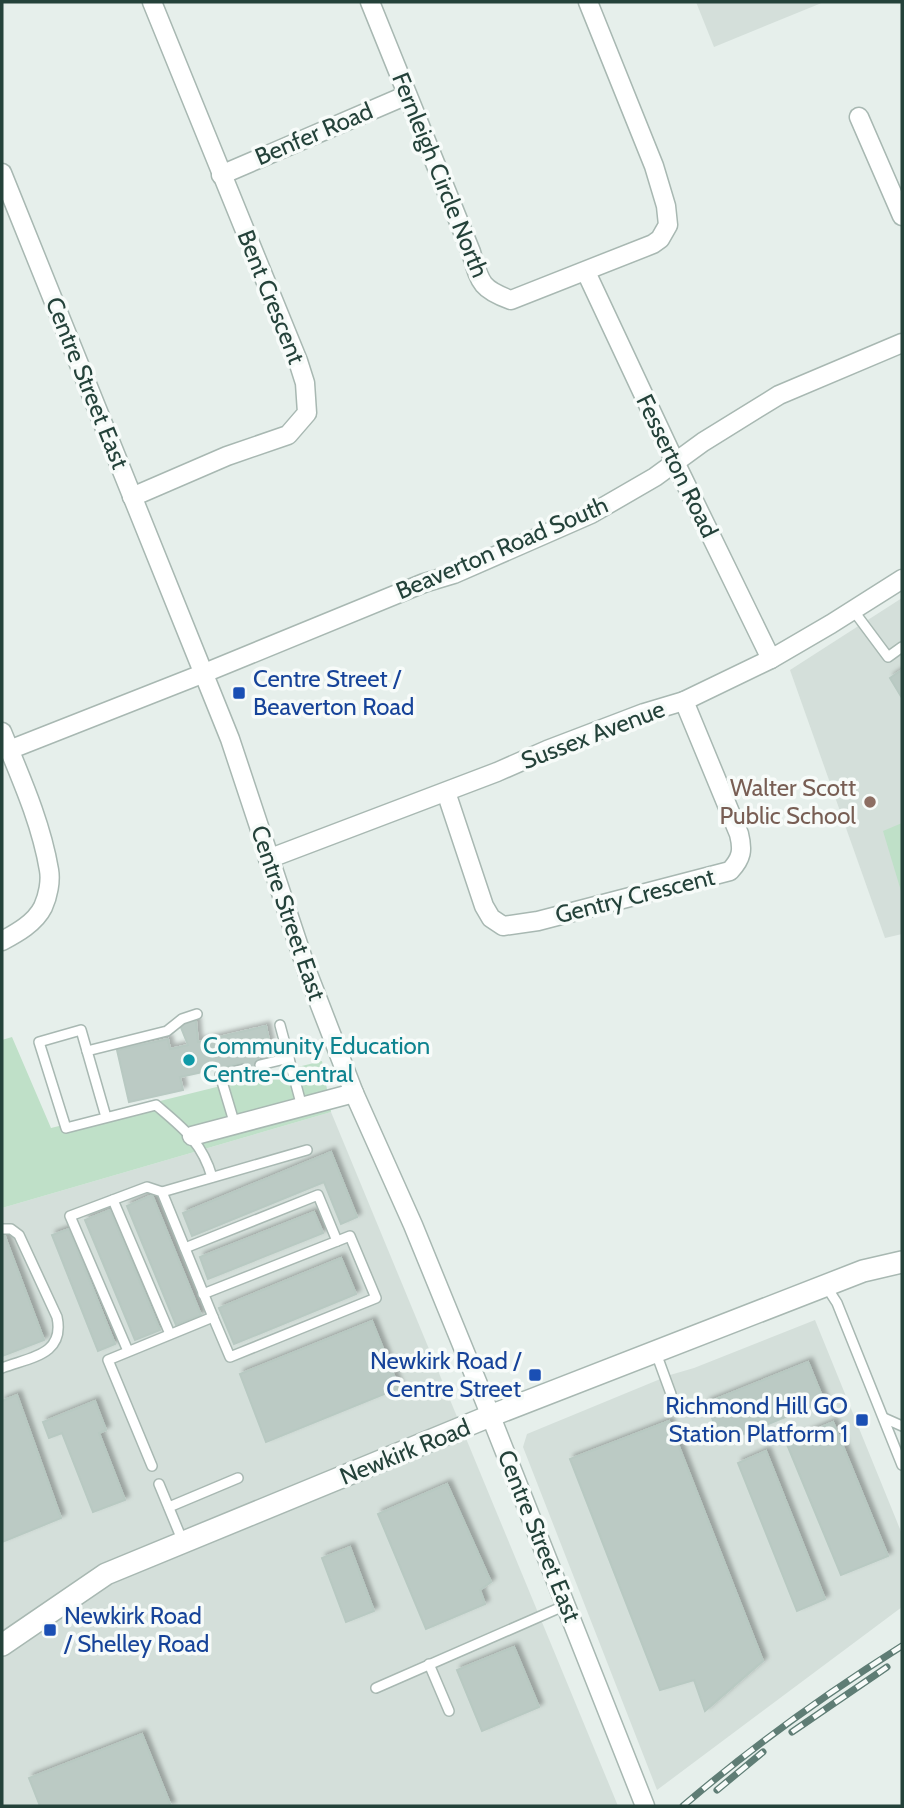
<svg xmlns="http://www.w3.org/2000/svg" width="904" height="1808" font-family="Cabin,sans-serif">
	<defs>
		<filter id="shadow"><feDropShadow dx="4" dy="-4" stdDeviation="2" flood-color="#0004"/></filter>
	</defs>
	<rect width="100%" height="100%" fill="#e6efeb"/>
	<g fill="#d4dfda">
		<polygon points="696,2 824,2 714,47"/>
		<polygon points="902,598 902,934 885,938 790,670"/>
		<polygon points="331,1112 618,1806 2,1806 2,1208"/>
		<polygon points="815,1320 902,1534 902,1607 657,1790 523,1447 527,1434 670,1375 694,1368"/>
	</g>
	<g fill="#bfe0c8">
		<polygon points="902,823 902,891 901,891 883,831"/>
		<polygon points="12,1037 51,1128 322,1061 331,1112 2,1208 2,1040"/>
	</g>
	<g fill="#bbcac4" stroke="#b8c9c2" stroke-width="2" filter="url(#shadow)">
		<polygon points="902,670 902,698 890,678"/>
		<polygon points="185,1020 196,1021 198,1042 266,1026 272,1054 258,1057 262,1074 246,1077 243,1063 180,1077 183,1090 129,1102 117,1050 168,1039 170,1049 188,1045 180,1025"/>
		<polygon points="331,1152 357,1217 341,1224 324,1182 192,1236 183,1213"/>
		<polygon points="152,1195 201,1315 176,1325 127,1206"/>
		<polygon points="110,1210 160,1330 135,1340 85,1220"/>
		<polygon points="314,1212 323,1233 208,1279 200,1257"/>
		<polygon points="69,1229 115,1344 98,1351 52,1235"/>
		<polygon points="2,1234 4,1234 44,1340 2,1356"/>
		<polygon points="341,1258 356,1294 234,1344 219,1308"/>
		<polygon points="372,1321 399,1388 266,1442 240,1374"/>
		<polygon points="808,1362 824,1401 722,1443 706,1403"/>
		<polygon points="17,1395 61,1518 2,1542 2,1401"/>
		<polygon points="95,1401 106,1430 99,1433 125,1500 93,1512 62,1433 49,1438 43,1422"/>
		<polygon points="669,1421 763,1661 705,1711 694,1680 660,1690 570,1459"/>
		<polygon points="833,1422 888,1556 841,1575 786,1442"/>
		<polygon points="766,1451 825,1599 797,1611 738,1463"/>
		<polygon points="447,1484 491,1582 480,1590 485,1604 426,1629 378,1514"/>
		<polygon points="350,1547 374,1611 346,1622 322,1558"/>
		<polygon points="514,1647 539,1707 482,1731 457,1670"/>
		<polygon points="142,1734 171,1806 40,1806 29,1778"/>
	</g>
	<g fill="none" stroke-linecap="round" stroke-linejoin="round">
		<defs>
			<g id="service">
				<polyline points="853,610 888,657 902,647"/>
				<polyline points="280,1025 302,1107"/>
				<polyline points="87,1051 167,1031 182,1019 197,1014"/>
				<polyline points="260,1065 289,1058"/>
				<path d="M 106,1117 L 81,1030 L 39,1042 L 66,1128 L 156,1105 C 183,1128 202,1142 212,1177"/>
				<polyline points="235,1125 220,1075 244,1069"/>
				<polyline points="162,1192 307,1150"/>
				<polyline points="113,1200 170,1334"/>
				<path d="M 2,1229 L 11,1229 L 19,1235 L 57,1317 C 65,1355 31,1357 2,1368"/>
				<polyline points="185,1248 318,1195 337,1241"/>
				<polyline points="826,1286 837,1303 902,1465"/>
				<polyline points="203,1294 350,1236 376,1298 230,1357 213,1317"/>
				<polyline points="128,1351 70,1216 147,1187 162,1192 213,1317 108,1360 152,1466"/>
				<polyline points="656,1353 671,1394"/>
				<polyline points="884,1418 902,1426"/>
				<polyline points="159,1484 183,1542"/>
				<polyline points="169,1507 238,1478"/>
				<polyline points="429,1664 449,1711"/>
				<polyline points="376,1688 566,1605"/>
			</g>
			<g id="minor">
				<path d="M 370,2 L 471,252 C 480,282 480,289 511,300 L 653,244 L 660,239 L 668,225 L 666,206 L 654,166 L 588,2"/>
				<polyline points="859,117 902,216"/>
				<polyline points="2,173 230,739 308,974 354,1093 413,1225 480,1389 645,1806"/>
				<polyline points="221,175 407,95"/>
				<polyline points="586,272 675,462 771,659"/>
				<polyline points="132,497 227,456 288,435 307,413 305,383 298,361 152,2"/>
				<path d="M 2,732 C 20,776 41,822 49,870 C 51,881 48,896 43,907 C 35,923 17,933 2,941"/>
				<polyline points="9,750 202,674 424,583 454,574 591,514 655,477 703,442 779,395 902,343"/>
				<path d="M 446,792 L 484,906 L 491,918 L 503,926 L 538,921 L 730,871 C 742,858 743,850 739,834 L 684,701"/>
				<polyline points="268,859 497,772 547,750 644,713 684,701 771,659 831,624 902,579"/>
				<polyline points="192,1136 354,1093"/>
			</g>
			<polyline id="tertiary" points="2,1645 106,1574 490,1416 863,1271 902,1262"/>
		</defs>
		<use href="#service" stroke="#a8b8b2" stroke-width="12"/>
		<use href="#minor" stroke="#a8b8b2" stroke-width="21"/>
		<use href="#tertiary" stroke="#a8b8b2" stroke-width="24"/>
		<use href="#service" stroke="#fff" stroke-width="9"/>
		<use href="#minor" stroke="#fff" stroke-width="18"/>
		<use href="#tertiary" stroke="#fff" stroke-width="21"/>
		<defs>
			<g id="rail">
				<polyline points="792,1732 887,1667"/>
				<polyline points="717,1790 763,1752"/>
				<path d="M 683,1806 C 753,1746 824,1695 902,1646"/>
			</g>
		</defs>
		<use href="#rail" stroke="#5f7d75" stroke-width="7"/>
		<use href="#rail" stroke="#f7fbf9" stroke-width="4.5" stroke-dasharray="13" stroke-linecap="butt"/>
	</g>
	<g fill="#1a4fb4" stroke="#f7fbf9" stroke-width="2.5">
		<rect x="232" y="686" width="14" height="14" rx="3.5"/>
		<rect x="528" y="1368" width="14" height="14" rx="3.5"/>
		<rect x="855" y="1413" width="14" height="14" rx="3.5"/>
		<rect x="43" y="1623" width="14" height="14" rx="3.5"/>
	</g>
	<circle fill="#8d6e63" stroke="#f7fbf9" stroke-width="2.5" cx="870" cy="802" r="7"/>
	<circle fill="#0f9aa8" stroke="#f7fbf9" stroke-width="2.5" cx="189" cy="1060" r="7"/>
	<g text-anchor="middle" stroke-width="7" stroke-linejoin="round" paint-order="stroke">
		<g font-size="24" fill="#24423a" stroke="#f7fbf9">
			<text transform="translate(314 134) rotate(-23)" y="8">Benfer Road</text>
			<text transform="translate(440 175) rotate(68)" y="8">Fernleigh Circle North</text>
			<text transform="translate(271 297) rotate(68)" y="8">Bent Crescent</text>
			<text transform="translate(87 383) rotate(68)" y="8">Centre Street East</text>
			<text transform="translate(677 466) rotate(64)" y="8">Fesserton Road</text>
			<text transform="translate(502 548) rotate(-23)" y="8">Beaverton Road South</text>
			<text transform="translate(593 735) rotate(-21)" y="8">Sussex Avenue</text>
			<text transform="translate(635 896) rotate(-14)" y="8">Gentry Crescent</text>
			<text transform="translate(288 913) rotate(71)" y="8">Centre Street East</text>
			<text transform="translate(405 1452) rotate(-22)" y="8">Newkirk Road</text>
			<text transform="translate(539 1536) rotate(68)" y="8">Centre Street East</text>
		</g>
		<g font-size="24" fill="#164399" stroke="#f7fbf9" text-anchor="start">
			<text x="253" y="687">Centre Street /<tspan x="253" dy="28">Beaverton Road</tspan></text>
			<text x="521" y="1369" text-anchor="end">Newkirk Road /<tspan x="521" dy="28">Centre Street</tspan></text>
			<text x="848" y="1414" text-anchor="end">Richmond Hill GO<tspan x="848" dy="28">Station Platform 1</tspan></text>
			<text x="64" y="1624">Newkirk Road<tspan x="64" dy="28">/ Shelley Road</tspan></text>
		</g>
		<g font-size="24" fill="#785e54" stroke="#f7fbf9" text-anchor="end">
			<text x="856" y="796">Walter Scott<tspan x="856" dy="28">Public School</tspan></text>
		</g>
		<g font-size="24" fill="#0d838f" stroke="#f7fbf9" text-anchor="start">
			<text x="203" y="1054">Community Education<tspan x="203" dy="28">Centre-Central</tspan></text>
		</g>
	</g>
	<rect width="904" height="1808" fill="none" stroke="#24423a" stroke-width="7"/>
</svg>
